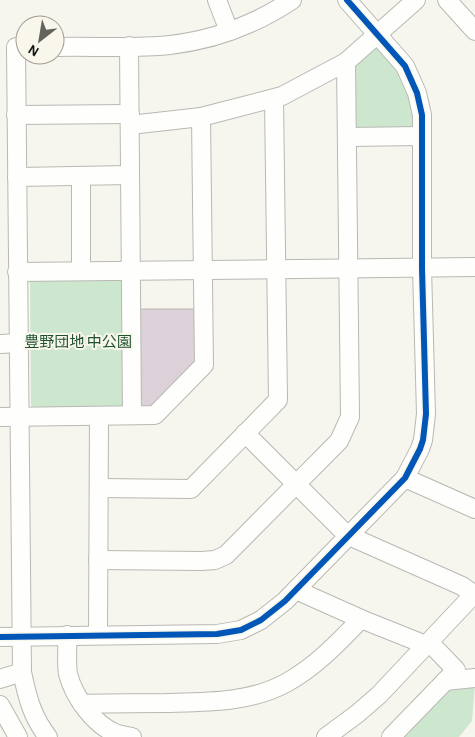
<svg xmlns="http://www.w3.org/2000/svg" width="475" height="737" font-family="'Alegreya Sans','Noto Sans JP',sans-serif">
	<rect width="100%" height="100%" fill="#f6f5ee"/>
	<g fill="#cde7cf">
		<path d="M 379,46 C 401,74 415,95 414,132 L 354,132 L 352,64 L 371,47 Z"/>
		<polygon points="120,276 125,280 127,404 122,411 35,410 31,405 30,281"/>
		<polygon points="475,685 472,721 459,737 398,737 449,687"/>
	</g>
	<polygon fill="#ddd1d9" stroke="#b8b7b5" points="137,309 198,309 200,361 149,409 138,406"/>
	<g fill="none" stroke-linecap="round" stroke-linejoin="round">
		<defs>
			<g id="minor">
				<polyline points="217,0 229,31"/>
				<polyline points="447,0 475,31"/>
				<polyline points="129,46 132,415"/>
				<path d="M 16,47 L 22,672 C 27,696 32,717 48,737"/>
				<path d="M 55,47 C 93,46 132,49 170,45 C 213,40 256,24 292,0"/>
				<polyline points="16,115 130,114"/>
				<polyline points="130,125 201,117 282,96 346,62 416,0"/>
				<polyline points="348,137 422,136"/>
				<polyline points="17,177 130,175"/>
				<polyline points="81,271 81,177"/>
				<polyline points="17,272 475,267"/>
				<polyline points="0,344 19,343"/>
				<polyline points="0,417 155,415 204,365 201,117"/>
				<polyline points="245,433 347,535 462,586 475,595"/>
				<polyline points="405,478 475,509"/>
				<polyline points="99,488 191,489 278,400 274,99"/>
				<polyline points="98,560 201,561 215,560 226,555 339,441 350,417 346,62"/>
				<polyline points="296,590 361,619 426,645"/>
				<path d="M 67,635 C 68,648 66,662 68,674 C 74,697 94,725 117,734 C 121,735 127,736 132,737"/>
				<polyline points="98,635 99,416"/>
				<polyline points="0,637 217,634 241,630 261,620 285,601 405,478 420,449 423,440 426,414 422,268 422,115 417,93 405,66 347,0"/>
				<polyline points="0,679 22,672"/>
				<polyline points="445,681 475,678"/>
				<path d="M 82,704 C 110,703 138,703 166,703 C 206,702 249,703 286,683 C 315,667 338,643 361,619"/>
				<polyline points="0,705 18,737"/>
				<polyline points="326,737 357,714 379,695 475,593"/>
				<polyline points="391,737 456,670 429,642"/>
			</g>
		</defs>
		<use href="#minor" stroke="#b9b8b3" stroke-width="20"/>
		<use href="#minor" stroke="#fefefc" stroke-width="18"/>
		<defs>
			<polyline id="cycleway" points="0,637 217,634 241,630 261,620 285,601 405,478 420,449 423,440 426,414 422,268 422,115 417,93 405,66 347,0"/>
		</defs>
		<use href="#cycleway" stroke="#f9f7eb" stroke-width="9"/>
		<use href="#cycleway" stroke="#0057b8" stroke-width="6"/>
	</g>
	<g text-anchor="middle" stroke-width="4" stroke-linejoin="round" paint-order="stroke">
		<g font-size="15" fill="#1e522f" stroke="#f9f7eb">
			<text x="78" y="347">豊野団地 中公園</text>
		</g>
	</g>
	<g transform="translate(40 40) rotate(211)"><circle r="24" fill="#f9f7eb" stroke="#9e9c93"/>
	<path d="M0-4L9 19L0 12L-9 19Z" fill="#64635e"/>
	<text y="-8" font-size="14" font-weight="bold" text-anchor="middle" fill="#151410">N</text>
	</g>
</svg>
